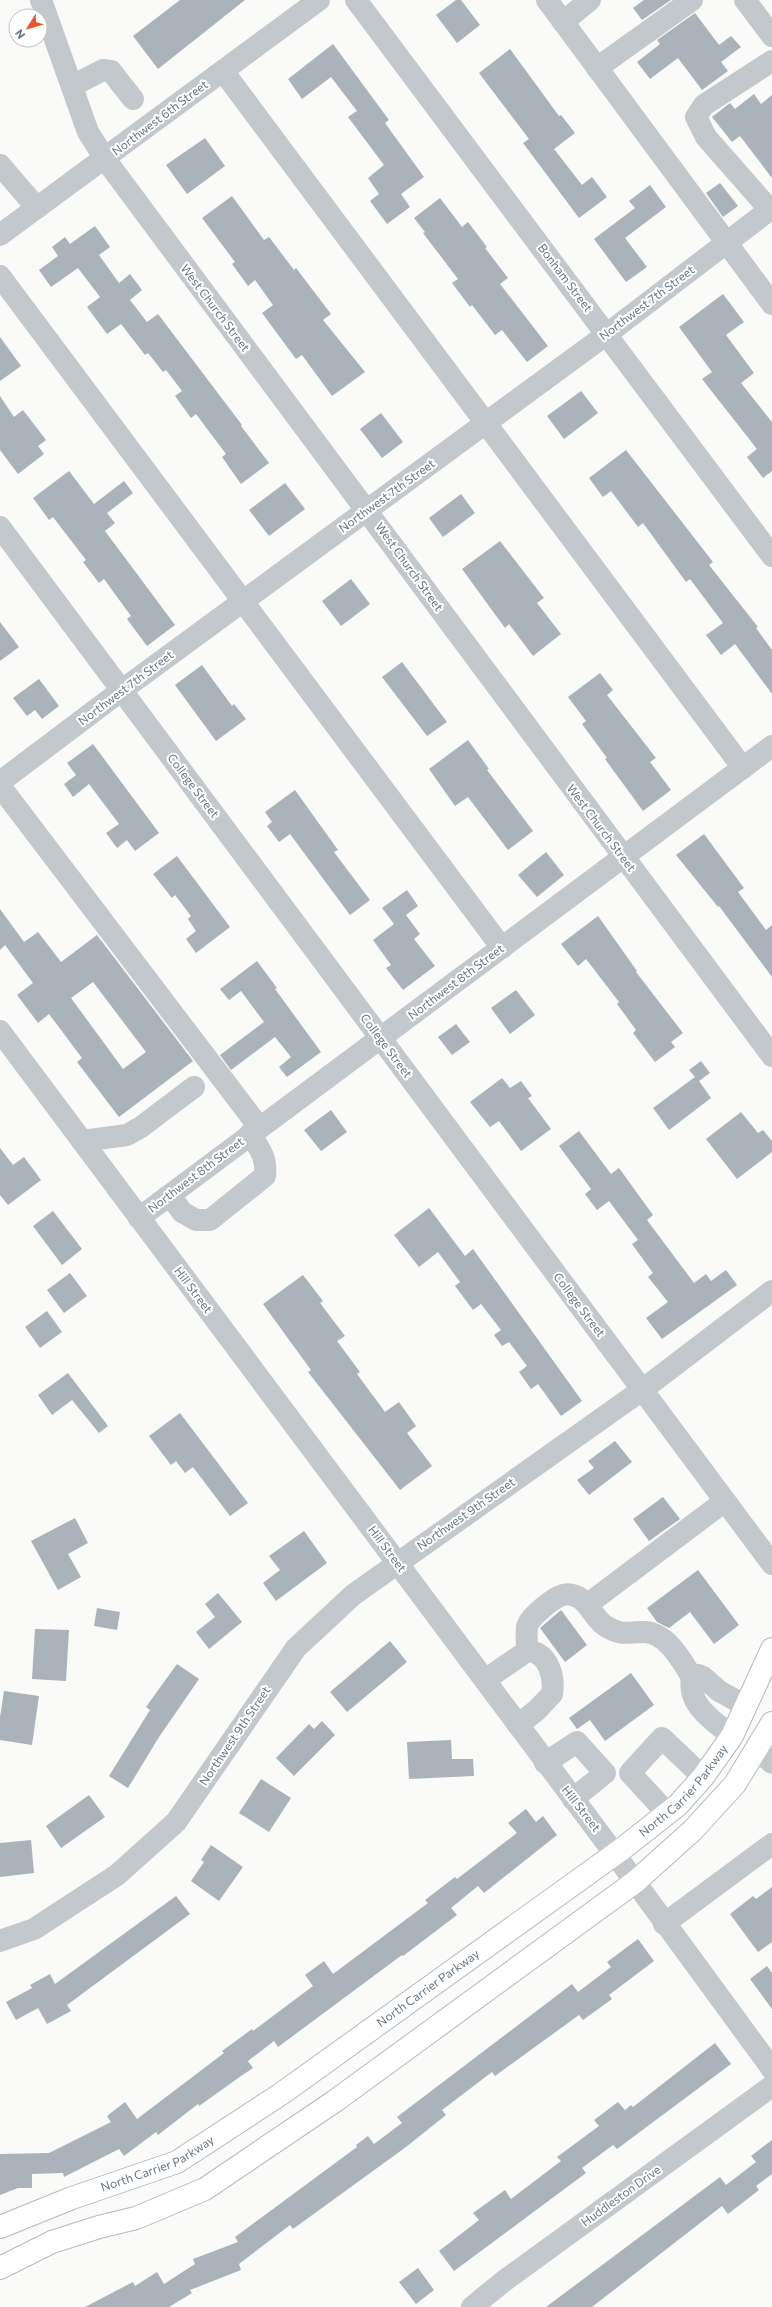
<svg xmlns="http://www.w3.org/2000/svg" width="772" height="2307" font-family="Commissioner,sans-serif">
	<rect width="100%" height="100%" fill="#fafaf8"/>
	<g fill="#aab3b9" fill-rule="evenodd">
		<polygon points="180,0 245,0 158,69 133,36"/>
		<polygon points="456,0 461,0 480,25 457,43 436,15"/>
		<polygon points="644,0 671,0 642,20 633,8"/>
		<polygon points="695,13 719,45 731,36 741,47 721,62 728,71 702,90 678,58 650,79 637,62 660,44 657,40"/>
		<polygon points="333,44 389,120 385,123 424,177 401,194 410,207 387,224 370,201 379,194 368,178 384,165 348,117 357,111 331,77 302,99 288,79"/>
		<polygon points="510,49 559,116 561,115 575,133 554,149 582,185 592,177 607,197 579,218 523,143 529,139 479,73"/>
		<polygon points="754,94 761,104 772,95 772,178 740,136 732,142 712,117 730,103 735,109"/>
		<polygon points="205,138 225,166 187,194 166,165"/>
		<polygon points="720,183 738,206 723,217 706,193"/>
		<polygon points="650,185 666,207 625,238 647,267 626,282 594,239 635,208 629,201"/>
		<polygon points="232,196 264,240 269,237 294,270 296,268 331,314 323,320 365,372 332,396 302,355 296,359 262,313 273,305 255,280 248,286 232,264 235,262 202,218"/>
		<polygon points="440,198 462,227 468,222 487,247 485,248 508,278 500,284 548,346 527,362 502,330 495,335 472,305 470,307 452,283 458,279 423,233 425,232 414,218"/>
		<polygon points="95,226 110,247 99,255 119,283 130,274 142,290 130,300 147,322 158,314 242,425 241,426 269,463 241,484 222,457 226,454 196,414 191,418 175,396 182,391 166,370 163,372 148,353 145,355 121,324 107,334 87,307 100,297 78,268 51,287 39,270 58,256 52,247 65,237 70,244"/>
		<polygon points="723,294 744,322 726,335 754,373 741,383 772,422 772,471 763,478 747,457 757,449 702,379 712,372 679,327"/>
		<polygon points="0,337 21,366 0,381"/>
		<polygon points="581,391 598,413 564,439 547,416"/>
		<polygon points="0,396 14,417 23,410 46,440 38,446 44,454 18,474 0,450"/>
		<polygon points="381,413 403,442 382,458 360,429"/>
		<polygon points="626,450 713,562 709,565 758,627 756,628 772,650 772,694 735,644 721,655 706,635 723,623 690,579 686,582 643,523 638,527 611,491 603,497 589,478"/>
		<polygon points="69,471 94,504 124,481 133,493 107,513 115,523 105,531 175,625 147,646 127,619 131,616 104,579 99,583 83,562 86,560 53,517 49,520 33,498"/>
		<polygon points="285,483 305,509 269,536 249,510"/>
		<polygon points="461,494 475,513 443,537 429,518"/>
		<polygon points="500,541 544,598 537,603 561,634 533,656 509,624 505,628 462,569"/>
		<polygon points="351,579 370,604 341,626 322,601"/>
		<polygon points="0,622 19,647 0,661"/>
		<polygon points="402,662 447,722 427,736 382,677"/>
		<polygon points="202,665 232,706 234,704 246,719 216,741 175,685"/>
		<polygon points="600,673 613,690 607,695 656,758 650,762 671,790 643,811 605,759 607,758 582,724 586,721 568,697"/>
		<polygon points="39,679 59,706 42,719 35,710 27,716 13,698"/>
		<polygon points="468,740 489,769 487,770 533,831 508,850 468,797 455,806 429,769"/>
		<polygon points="93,744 159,833 135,851 127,840 117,848 106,833 119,824 89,784 73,797 64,784 76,775 67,763"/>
		<polygon points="295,790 338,850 334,852 370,900 350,915 290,834 279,842 267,826 272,822 265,812"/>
		<polygon points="704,834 744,888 738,892 766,930 772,925 772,977 719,906 718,907 676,855"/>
		<polygon points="546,852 564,875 537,897 518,875"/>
		<polygon points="177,856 230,927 196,953 186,939 196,931 188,919 191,916 175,895 172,898 153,874"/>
		<polygon points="407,890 418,906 406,915 420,934 414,939 435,966 403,990 386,968 391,965 373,940 394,924 382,908"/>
		<path d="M 0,909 L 24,942 L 38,932 L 61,962 L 97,935 L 193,1061 L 119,1117 L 77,1062 L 82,1058 L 49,1014 L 38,1023 L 17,995 L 33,983 L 5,945 L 0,950 ZM 93,982 L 146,1052 L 123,1069 L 71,998 Z"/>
		<polygon points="598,916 637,971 636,972 683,1033 671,1042 675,1047 655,1062 633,1033 636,1030 617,1004 619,1002 586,959 578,966 561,944"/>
		<polygon points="257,961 277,988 275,989 321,1052 287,1077 279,1067 291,1057 275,1037 231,1070 220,1055 264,1022 241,991 229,1000 220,989"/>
		<polygon points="516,990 535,1015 510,1034 491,1008"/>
		<polygon points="456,1024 470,1042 452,1055 438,1037"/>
		<polygon points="701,1061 710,1073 699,1081 711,1098 669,1130 653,1108 695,1077 689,1070"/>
		<polygon points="502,1078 510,1088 521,1081 532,1096 528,1098 551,1129 521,1151 499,1121 490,1127 470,1102"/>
		<polygon points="331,1110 347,1132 321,1151 304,1130"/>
		<polygon points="741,1112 758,1133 763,1130 772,1141 772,1152 737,1179 706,1139"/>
		<polygon points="579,1131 611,1174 619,1168 653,1215 647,1220 694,1283 706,1274 711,1281 726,1270 737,1285 662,1339 646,1318 668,1302 648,1277 653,1273 632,1244 638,1240 609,1201 597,1210 585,1194 591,1189 559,1146"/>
		<polygon points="0,1148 13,1165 24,1157 41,1180 8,1205 0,1195"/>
		<polygon points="429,1208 465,1256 473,1249 582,1401 561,1416 538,1384 531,1389 519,1372 527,1366 509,1342 502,1346 494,1335 501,1330 481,1304 473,1310 455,1286 460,1282 438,1252 419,1267 394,1235"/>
		<polygon points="53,1211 82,1249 62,1265 33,1226"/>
		<polygon points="70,1273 87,1296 64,1313 47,1290"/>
		<polygon points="303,1275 323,1301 320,1303 345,1336 337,1341 360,1372 357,1374 385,1412 399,1402 416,1426 407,1433 432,1466 400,1490 308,1372 311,1370 263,1304"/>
		<polygon points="47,1311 62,1332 40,1348 25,1327"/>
		<polygon points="68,1373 108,1426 99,1433 72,1400 52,1415 38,1395"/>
		<polygon points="180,1413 248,1503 230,1516 193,1467 185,1473 176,1461 171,1465 149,1436"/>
		<polygon points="615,1441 632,1462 589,1495 577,1480 594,1468 588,1461"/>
		<polygon points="663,1497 680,1519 649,1541 633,1519"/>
		<polygon points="75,1518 88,1543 68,1554 81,1577 58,1590 31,1541"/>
		<polygon points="304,1531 327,1563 276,1601 263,1583 280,1570 269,1556"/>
		<polygon points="698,1570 739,1625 714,1644 690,1612 669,1628 657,1622 647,1608"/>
		<polygon points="218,1593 242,1622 209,1649 196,1632 215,1617 205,1604"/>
		<polygon points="97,1608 120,1612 117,1630 94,1626"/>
		<polygon points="561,1610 587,1645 565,1662 540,1628"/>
		<polygon points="35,1629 69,1630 66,1681 32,1679"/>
		<polygon points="390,1641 407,1662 347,1712 330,1692"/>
		<polygon points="177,1664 199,1679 159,1737 128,1788 109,1776 150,1710 146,1707"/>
		<polygon points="631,1673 654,1705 605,1741 590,1720 577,1729 569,1718"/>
		<polygon points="4,1691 39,1696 32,1745 0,1740 0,1717"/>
		<polygon points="322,1721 335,1735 294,1776 276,1758 309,1724 314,1729"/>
		<polygon points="451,1740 452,1759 473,1759 474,1776 409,1779 407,1742"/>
		<polygon points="261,1779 291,1798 269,1832 239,1813"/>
		<polygon points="89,1795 105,1817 61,1848 46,1826"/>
		<polygon points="526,1809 536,1822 543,1816 557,1835 484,1893 478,1886 451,1908 457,1915 403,1956 402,1955 278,2047 274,2041 248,2061 253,2068 241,2076 199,2106 198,2104 158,2135 156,2132 124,2156 119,2149 64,2177 63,2173 32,2174 32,2188 18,2188 0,2195 0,2154 49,2153 111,2122 107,2116 125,2102 137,2119 224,2053 222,2051 252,2029 253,2031 313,1986 305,1975 324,1961 333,1974 428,1903 425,1900 455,1877 457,1879 517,1833 508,1823"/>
		<polygon points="31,1840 34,1873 0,1877 0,1843"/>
		<polygon points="211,1845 243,1867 219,1901 191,1881 204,1862 201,1860"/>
		<polygon points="772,1887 772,1942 758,1952 730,1914 753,1896 756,1899"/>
		<polygon points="176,1896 190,1914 67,2005 71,2011 47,2024 38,2008 16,2020 6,2002 32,1988 30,1985 50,1974 55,1984"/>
		<polygon points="638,1939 654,1961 609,1995 612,1999 583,2020 579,2015 495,2076 492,2072 442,2110 446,2115 406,2147 293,2229 290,2225 239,2264 241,2270 190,2290 192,2293 169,2307 85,2307 133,2282 135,2286 157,2272 164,2284 195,2264 193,2259 238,2242 235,2237 357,2147 356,2145 368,2136 374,2144 402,2123 397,2117 572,1984 578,1992 611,1967 607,1962"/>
		<polygon points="767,1966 772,1973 772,2009 750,1979"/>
		<polygon points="715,2043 731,2064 617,2149 613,2145 582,2168 586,2173 454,2271 439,2251 479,2220 473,2213 505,2190 511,2199 561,2161 557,2157 599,2126 594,2120 618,2102 625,2110 631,2105 633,2107"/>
		<polygon points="772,2140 772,2174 756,2186 759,2190 728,2214 722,2206 592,2307 546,2307 720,2177 726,2185 756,2162 751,2156"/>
		<polygon points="418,2268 434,2290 416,2304 399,2282"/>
	</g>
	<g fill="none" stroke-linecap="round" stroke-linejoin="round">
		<defs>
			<g id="major">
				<path id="s1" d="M 0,2227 L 72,2198 L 177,2162 L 281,2094 L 622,1849 L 678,1805 L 703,1777 L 732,1736 L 772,1649"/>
				<polyline points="0,2268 52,2242 99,2227 136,2218 205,2189 335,2101 635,1882 693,1830 735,1784 772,1723"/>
			</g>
		</defs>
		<use href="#major" stroke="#b5babe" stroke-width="24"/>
		<g stroke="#c3c8cc" stroke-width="22">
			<polyline points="41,0 88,132 105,159 772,1056"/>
			<polyline points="356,0 772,556"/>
			<polyline points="547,0 772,304"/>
			<polyline points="745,0 772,36"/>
			<polyline points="563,22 590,0"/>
			<polyline points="597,68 692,0"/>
			<polyline points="223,71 743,768"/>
			<polyline points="72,86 103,70 111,71 133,99"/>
			<polyline points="0,165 37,208"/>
			<polyline points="770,210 706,137 696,117 704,105 772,61"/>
			<polyline points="0,235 319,0"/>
			<polyline points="0,276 502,948"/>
			<polyline points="0,527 772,1564"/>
			<polyline points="0,782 122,690 607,334 772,208"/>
			<polyline points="0,786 259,1127"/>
			<polyline points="0,1031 614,1853 772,2069"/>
			<polyline points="82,1141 127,1135 141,1127 194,1087"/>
			<path d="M 170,1195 L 182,1212 L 196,1220 L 210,1220 L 265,1176 C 267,1158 260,1149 250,1134"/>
			<polyline points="139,1218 772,746"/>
			<polyline points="588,1604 725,1501"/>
			<path d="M 527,1651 C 527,1644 526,1635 527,1627 C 529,1617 553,1598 563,1595 C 568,1593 573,1595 578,1597 C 591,1604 594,1620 607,1627 C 624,1637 629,1631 645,1632 C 667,1633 682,1661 692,1677"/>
			<path d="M 485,1680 L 527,1651 C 548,1651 555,1677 552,1694 L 537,1710 L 518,1725"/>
			<path d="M 732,1736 C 712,1720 687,1705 692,1677 L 698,1675 L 703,1677 L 719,1691 L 746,1706"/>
			<polyline points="757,1750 772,1763"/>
			<polyline points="545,1763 577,1742 605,1773 573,1799"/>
			<polyline points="667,1813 630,1773 662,1738 703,1777"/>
			<polyline points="664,1924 772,1844"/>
			<polyline points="0,1941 34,1929 117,1875 176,1822 296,1648 353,1595 642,1390 772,1291"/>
			<polyline points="472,2307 504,2281 772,2086"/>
		</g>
		<use href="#major" stroke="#fff" stroke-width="22"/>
	</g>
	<g text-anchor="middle" stroke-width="4" stroke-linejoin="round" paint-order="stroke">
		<g font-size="12" fill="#657683" stroke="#fff">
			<text transform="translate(160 118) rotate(-37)" y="4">Northwest 6th Street</text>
			<text transform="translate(565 278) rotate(53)" y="4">Bonham Street</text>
			<text transform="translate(647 303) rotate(-37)" y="4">Northwest 7th Street</text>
			<text transform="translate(215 308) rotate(53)" y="4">West Church Street</text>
			<text transform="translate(387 496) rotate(-36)" y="4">Northwest 7th Street</text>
			<text transform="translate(409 567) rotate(54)" y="4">West Church Street</text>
			<text transform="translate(126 688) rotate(-37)" y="4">Northwest 7th Street</text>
			<text transform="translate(193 786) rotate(53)" y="4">College Street</text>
			<text transform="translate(601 828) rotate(53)" y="4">West Church Street</text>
			<text transform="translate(456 982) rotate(-37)" y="4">Northwest 8th Street</text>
			<text transform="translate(386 1046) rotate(53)" y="4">College Street</text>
			<text transform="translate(196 1175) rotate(-37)" y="4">Northwest 8th Street</text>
			<text transform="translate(193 1290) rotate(53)" y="4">Hill Street</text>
			<text transform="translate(579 1305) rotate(53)" y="4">College Street</text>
			<text transform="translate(466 1514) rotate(-35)" y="4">Northwest 9th Street</text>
			<text transform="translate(387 1549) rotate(53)" y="4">Hill Street</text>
			<text transform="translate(235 1736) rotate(-56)" y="4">Northwest 9th Street</text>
			<text dy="4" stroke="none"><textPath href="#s1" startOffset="818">North Carrier Parkway</textPath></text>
			<text transform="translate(581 1809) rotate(52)" y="4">Hill Street</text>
			<text dy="4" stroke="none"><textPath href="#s1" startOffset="494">North Carrier Parkway</textPath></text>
			<text dy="4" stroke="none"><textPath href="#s1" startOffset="170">North Carrier Parkway</textPath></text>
			<text transform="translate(621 2196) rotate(-36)" y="4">Huddleston Drive</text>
		</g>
	</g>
	<g transform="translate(28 28) rotate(233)"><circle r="19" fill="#ffffff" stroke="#c1c8cd"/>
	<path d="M0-3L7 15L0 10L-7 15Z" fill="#e4572e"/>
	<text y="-6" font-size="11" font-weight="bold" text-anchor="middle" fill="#657683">N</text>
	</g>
</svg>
